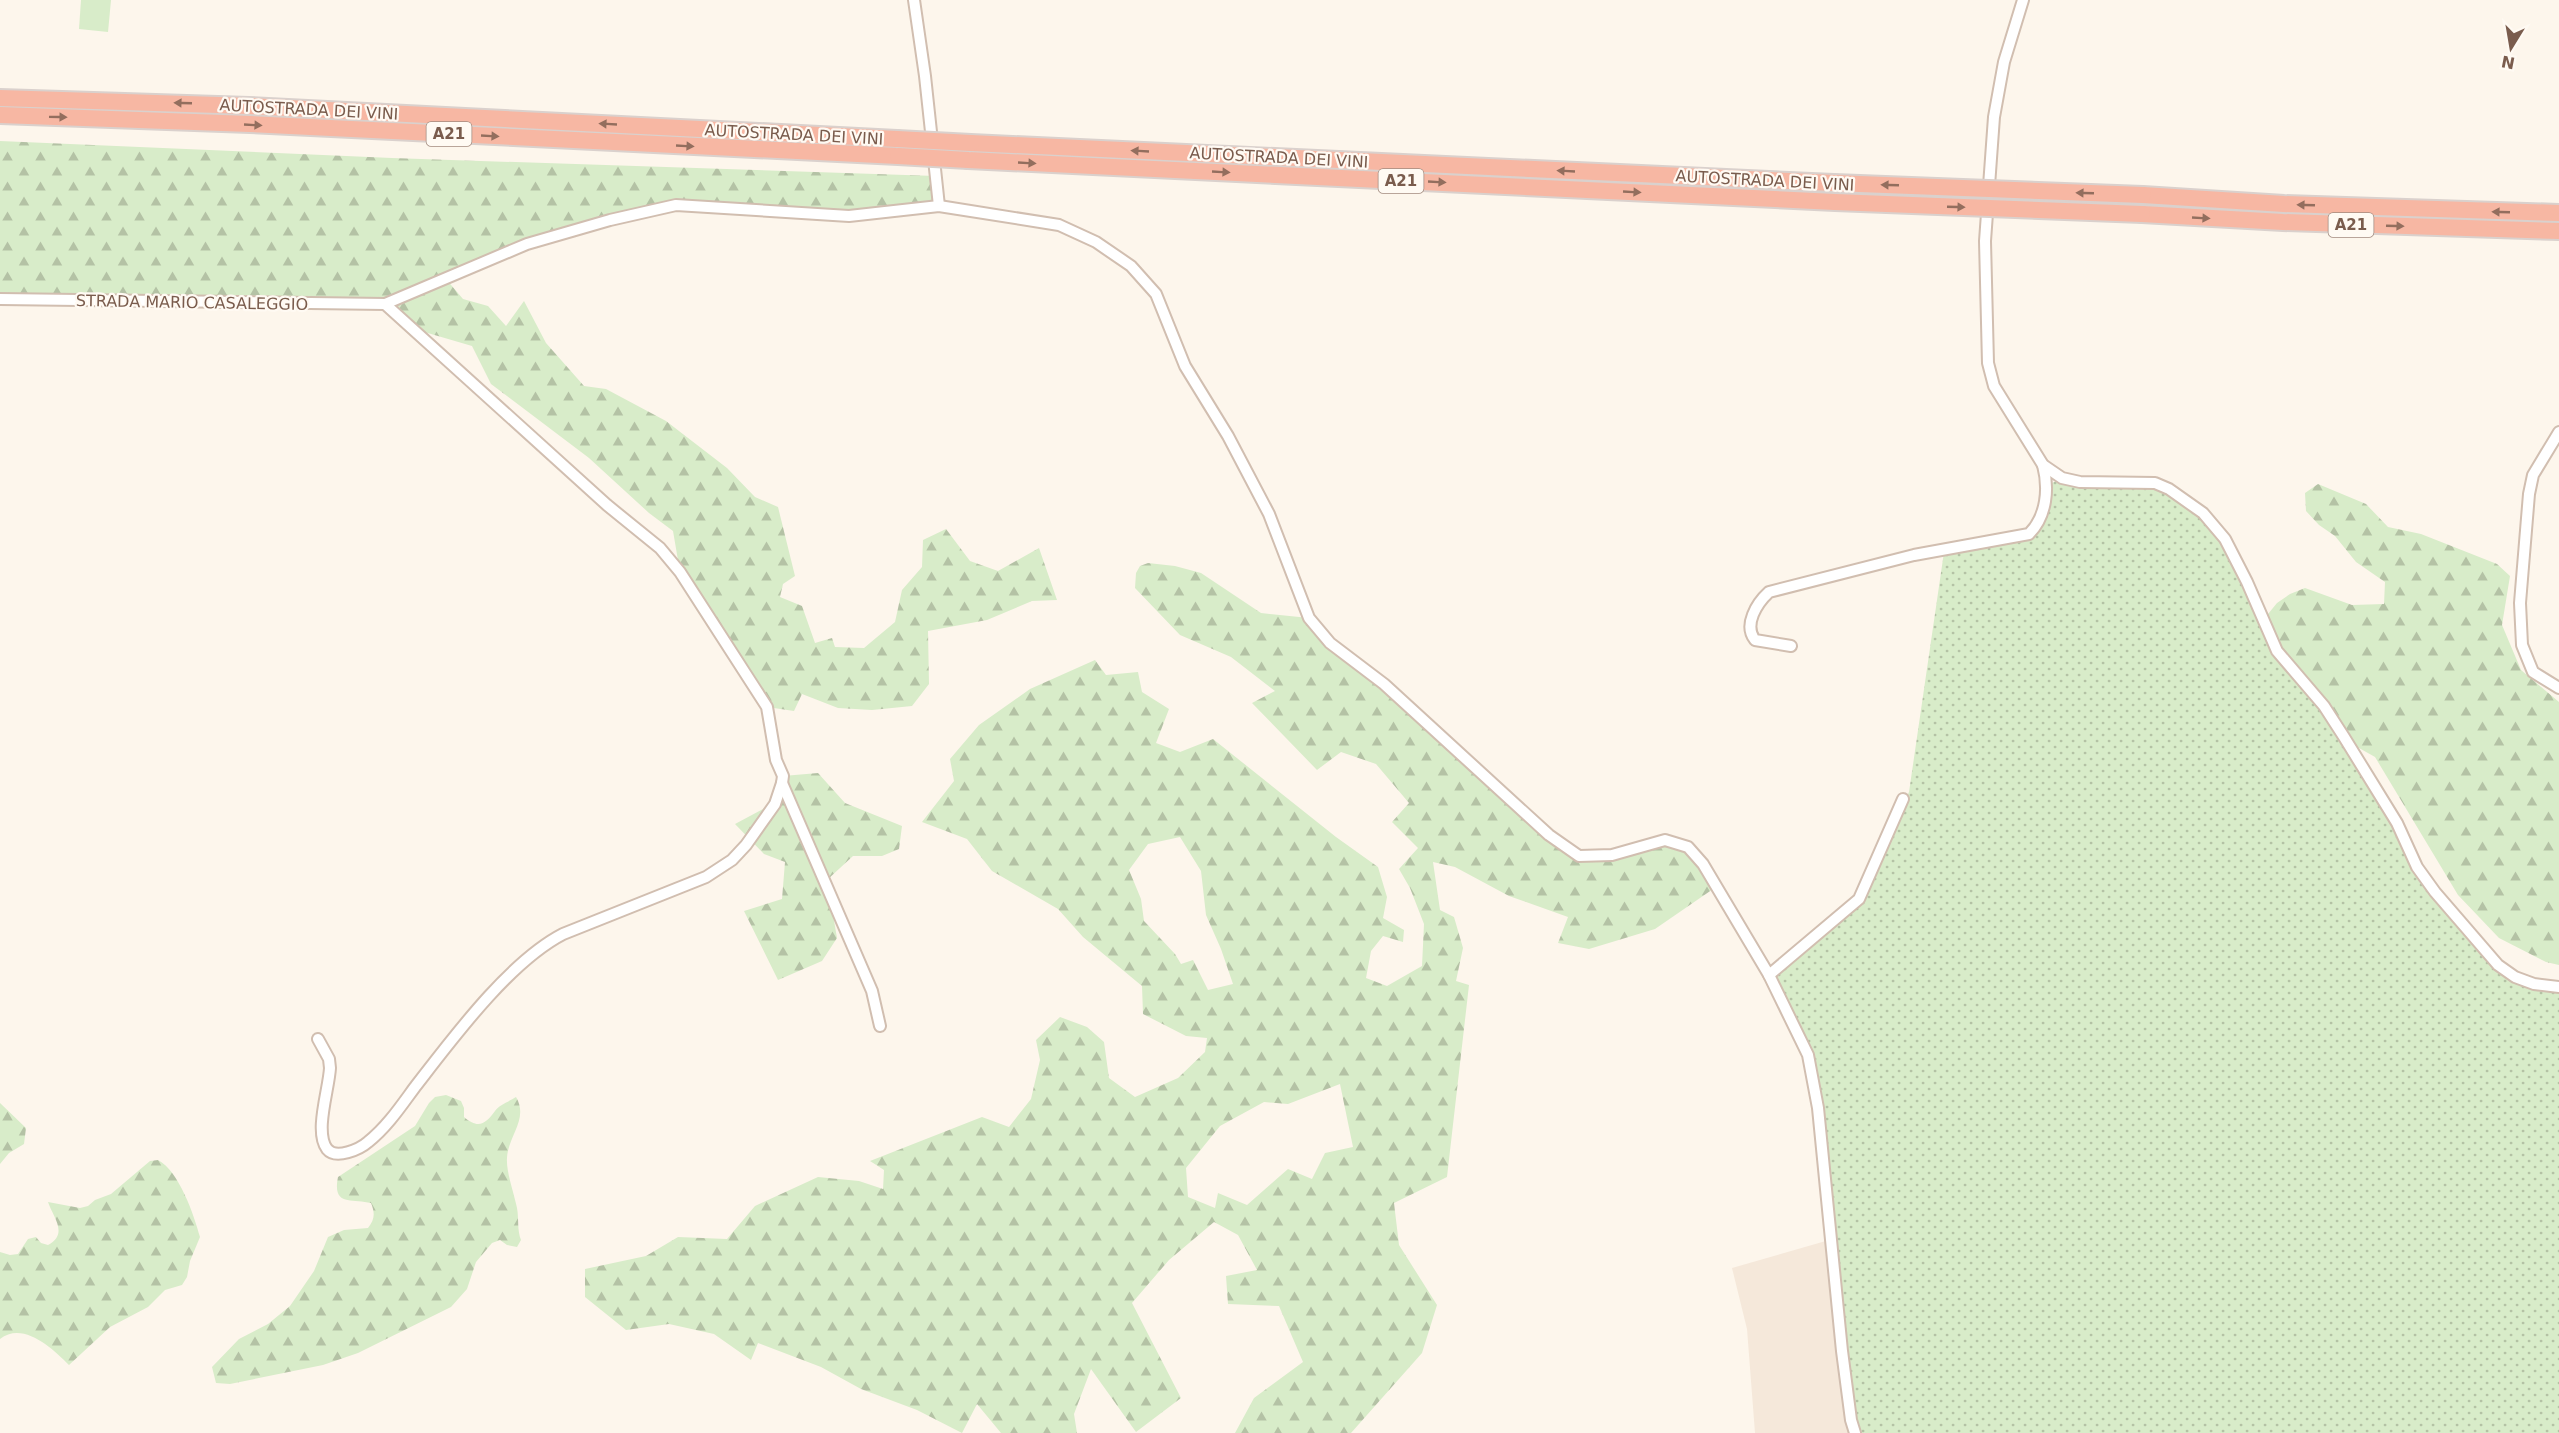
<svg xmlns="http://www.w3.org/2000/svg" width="2559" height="1433" font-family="'DejaVu Sans',sans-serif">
	<defs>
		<pattern id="forest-firs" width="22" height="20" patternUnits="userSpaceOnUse" patternTransform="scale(1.5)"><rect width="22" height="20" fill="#d8ecc9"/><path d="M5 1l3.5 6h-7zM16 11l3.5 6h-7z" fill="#b4c2a5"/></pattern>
		<pattern id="park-dots" width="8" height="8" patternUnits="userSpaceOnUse" patternTransform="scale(1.5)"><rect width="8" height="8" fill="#d8ecc9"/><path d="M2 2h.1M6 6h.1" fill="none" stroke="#b4c2a5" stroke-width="1.8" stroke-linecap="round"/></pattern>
	</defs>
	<rect width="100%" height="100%" fill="#fdf6ec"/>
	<polygon fill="#f5e8da" points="1864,1230 1866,1433 1755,1433 1747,1329 1732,1268"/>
	<polygon fill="#d8ecc9" points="81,0 111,0 108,32 79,29"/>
	<g fill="url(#forest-firs)" fill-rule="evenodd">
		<polygon points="0,141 392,158 936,176 939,206 849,216 676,205 527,244 446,279 463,299 488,306 506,326 524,301 546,343 584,386 606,389 666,421 727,468 755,497 778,507 795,576 783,584 780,597 802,606 815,643 832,638 835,647 864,648 895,622 902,590 922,567 923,540 946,529 970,561 998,571 1039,548 1057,600 1032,601 987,620 928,631 929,684 912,706 872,710 838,708 802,694 794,711 767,707 680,572 673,531 649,513 589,458 491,384 472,346 414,329 385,304 0,299"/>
		<polygon points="2318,484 2366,504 2388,527 2421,534 2497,564 2510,576 2502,625 2521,670 2559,702 2559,965 2546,962 2499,938 2458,895 2375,757 2359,748 2345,755 2559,1433 2255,630 2277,603 2290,594 2305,588 2352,605 2384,604 2385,582 2356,562 2335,536 2319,525 2306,511 2305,493"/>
		<path d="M 1148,563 L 1175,566 L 1201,573 L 1261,613 L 1309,618 L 1579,856 L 1665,840 L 1688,847 L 1716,887 L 1655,929 L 1589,949 L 1558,943 L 1568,917 L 1509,896 L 1455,867 L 1433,862 L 1440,910 L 1454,917 L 1463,948 L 1456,981 L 1469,985 L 1447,1177 L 1394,1203 L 1399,1245 L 1437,1305 L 1422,1353 L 1351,1433 L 1235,1433 L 1254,1398 L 1303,1362 L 1279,1306 L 1228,1304 L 1226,1276 L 1257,1270 L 1238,1235 L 1214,1222 L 1169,1260 L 1132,1303 L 1181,1398 L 1136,1432 L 1091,1369 L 1074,1414 L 1077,1433 L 1001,1433 L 977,1404 L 962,1433 L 917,1410 L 861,1389 L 821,1367 L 758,1343 L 751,1360 L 714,1334 L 669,1324 L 626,1330 L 585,1297 L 585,1269 L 646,1256 L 678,1237 L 727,1239 L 755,1206 L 818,1177 L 859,1181 L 883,1189 L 884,1170 L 870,1161 L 982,1117 L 1009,1127 L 1031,1099 L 1040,1060 L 1036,1040 L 1060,1017 L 1087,1027 L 1104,1042 L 1109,1078 L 1135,1097 L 1178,1078 L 1205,1052 L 1207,1038 L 1186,1036 L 1143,1014 L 1142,986 L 1083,937 L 1058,909 L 992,871 L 967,839 L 922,822 L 954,781 L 950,759 L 979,725 L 1030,689 L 1095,660 L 1106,675 L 1138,672 L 1142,692 L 1169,709 L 1156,743 L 1180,752 L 1213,739 L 1336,837 L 1378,867 L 1387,897 L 1383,918 L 1404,930 L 1403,942 L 1383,936 L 1371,951 L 1366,978 L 1387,986 L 1422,966 L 1424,924 L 1410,888 L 1399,869 L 1418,848 L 1392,822 L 1409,803 L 1376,764 L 1341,752 L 1317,770 L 1252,703 L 1275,691 L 1231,657 L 1180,635 L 1135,588 L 1136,573 L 1140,566 ZM 1180,837 L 1201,871 L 1206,915 L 1221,949 L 1233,984 L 1208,990 L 1193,960 L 1181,964 L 1175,954 L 1144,921 L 1141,899 L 1129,870 L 1148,844 ZM 1340,1084 L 1353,1147 L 1325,1153 L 1312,1179 L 1288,1169 L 1247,1205 L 1218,1193 L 1215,1208 L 1188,1197 L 1186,1168 L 1220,1126 L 1264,1102 L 1288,1104 Z"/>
		<polygon points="818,773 845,803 902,826 899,849 882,856 853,856 827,880 837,938 822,961 778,980 744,911 782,899 785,862 764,854 735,824 780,800 783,776"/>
		<path d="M 446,1095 L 461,1101 L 464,1108 L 464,1117 C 479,1130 486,1123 495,1111 C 499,1105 510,1101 516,1097 C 529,1119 508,1136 507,1158 C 506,1172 514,1193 517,1208 C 519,1219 517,1230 521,1240 L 517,1247 L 507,1245 L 500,1240 L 492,1243 L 476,1262 L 467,1289 L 451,1307 L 358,1353 L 323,1365 L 230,1384 L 216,1383 L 212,1367 L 239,1339 L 268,1324 L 290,1306 L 314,1271 L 328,1237 L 344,1230 L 368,1228 C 375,1219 375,1213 371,1203 C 352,1198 332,1207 338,1177 L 415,1126 L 429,1103 L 435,1097 Z"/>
		<polygon points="0,1103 26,1128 24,1144 9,1153 0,1164"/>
		<path d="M 158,1160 C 179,1171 194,1215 200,1237 L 190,1261 L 187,1277 L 182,1285 L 165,1290 L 148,1307 L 110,1327 L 69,1365 C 52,1348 23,1321 0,1339 L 0,1252 L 10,1255 L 18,1254 L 28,1239 L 36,1237 L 41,1243 L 48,1245 C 69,1234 53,1217 48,1202 L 80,1208 L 88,1206 L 95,1200 L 111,1194 L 150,1161 Z"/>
	</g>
	<polygon fill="url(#park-dots)" points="2062,478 2169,489 2225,539 2277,651 2324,706 2417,867 2515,977 2559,987 2559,1433 1855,1433 1808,1055 1769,975 1859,899 1909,792 1944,552 2030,537 2048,512 2052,483"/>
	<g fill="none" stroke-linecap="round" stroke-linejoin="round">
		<defs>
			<g id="minor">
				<polyline points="914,0 925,76 939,206"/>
				<polyline points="2023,0 2004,62 1994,117 1985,241 1988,363 1994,386 2043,465 2062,478 2080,482 2155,483 2169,489 2203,513 2225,539 2247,582 2277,651 2324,706 2344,737 2397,823 2417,867 2435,892 2498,965 2515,977 2534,984 2559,987"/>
				<polyline points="0,299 385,304 527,244 610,220 676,205 849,216 939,206 1059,225 1096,242 1131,266 1156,294 1185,366 1228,436 1269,514 1309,618 1330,643 1384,684 1549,835 1579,856 1612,855 1665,840 1688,847 1703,864 1769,975 1808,1055 1818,1108 1842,1351 1851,1420 1855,1433"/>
				<polyline points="2559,432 2533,475 2529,494 2520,603 2522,645 2533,672 2559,688"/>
				<path d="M 1791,646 L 1755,640 C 1743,625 1757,603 1769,592 L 1914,555 L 2029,534 C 2047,516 2049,488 2043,465"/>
				<polyline points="782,783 872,991 880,1026"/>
				<polyline points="1769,975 1859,899 1903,799"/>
				<path d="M 318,1039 L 329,1059 L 330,1068 C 329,1089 314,1132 327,1149 C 336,1160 360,1149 368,1142 C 387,1127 401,1106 415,1087 C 453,1038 509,962 563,934 L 706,877 L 732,860 L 746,845 L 775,804 L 782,783 L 783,776 L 776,760 L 767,707 L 680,572 L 660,548 L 607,505 L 385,304"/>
			</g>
			<g id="highway">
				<polyline points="0,98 249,106 897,139"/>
				<polyline points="0,115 250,124 898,156"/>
				<polyline points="971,143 1834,183"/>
				<polyline points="968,160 1835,202"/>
				<polyline points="2143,195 2284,204 2559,213"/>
				<polyline points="2142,214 2283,222 2559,231"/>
			</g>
		</defs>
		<use href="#minor" stroke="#d1beb0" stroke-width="14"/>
		<use href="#highway" stroke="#dad1cd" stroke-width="20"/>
		<use href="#minor" stroke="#fff" stroke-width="10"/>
		<use href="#highway" stroke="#f7b7a3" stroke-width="16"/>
		<defs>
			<g id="highway-bridge">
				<polyline points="897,139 971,143"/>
				<polyline points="898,156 968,160"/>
				<polyline points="1834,183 2143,195"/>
				<polyline points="1835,202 2142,214"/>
			</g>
		</defs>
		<use href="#highway-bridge" stroke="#dad1cd" stroke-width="20" stroke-linecap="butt"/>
		<use href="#highway-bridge" stroke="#f7b7a3" stroke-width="16"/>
	</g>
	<defs><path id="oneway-solid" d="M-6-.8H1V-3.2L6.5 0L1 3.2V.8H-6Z" transform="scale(1.5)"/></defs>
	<g fill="#936e5e">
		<use href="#oneway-solid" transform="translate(183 103) rotate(-178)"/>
		<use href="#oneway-solid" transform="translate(58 117) rotate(1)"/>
		<use href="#oneway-solid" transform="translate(608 124) rotate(-177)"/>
		<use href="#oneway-solid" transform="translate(253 125) rotate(3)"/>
		<use href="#oneway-solid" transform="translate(490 136) rotate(3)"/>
		<use href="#oneway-solid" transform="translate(685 146) rotate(3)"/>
		<use href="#oneway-solid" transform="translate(1140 151) rotate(-177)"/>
		<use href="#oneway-solid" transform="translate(1027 163) rotate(3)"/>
		<use href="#oneway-solid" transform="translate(1566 171) rotate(-177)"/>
		<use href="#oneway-solid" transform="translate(1221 172) rotate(3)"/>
		<use href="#oneway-solid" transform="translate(1437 182) rotate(3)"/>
		<use href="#oneway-solid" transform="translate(1890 185) rotate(-178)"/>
		<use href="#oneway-solid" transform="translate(1632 192) rotate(3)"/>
		<use href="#oneway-solid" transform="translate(2085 193) rotate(-178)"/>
		<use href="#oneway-solid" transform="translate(2306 205) rotate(-178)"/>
		<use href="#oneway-solid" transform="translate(1956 207) rotate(2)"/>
		<use href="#oneway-solid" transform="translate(2501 212) rotate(-178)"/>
		<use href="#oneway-solid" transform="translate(2201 218) rotate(3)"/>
		<use href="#oneway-solid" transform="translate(2395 226) rotate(2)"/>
	</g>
	<g text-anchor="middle" stroke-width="4.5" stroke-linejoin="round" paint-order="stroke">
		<g fill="#fffaf3" stroke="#a28b7f" stroke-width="1.5">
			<rect x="426.5" y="122" width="45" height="24" rx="4.5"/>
			<rect x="1378.5" y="169" width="45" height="24" rx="4.5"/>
			<rect x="2328.5" y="213" width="45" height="24" rx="4.5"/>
		</g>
		<g font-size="15" font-weight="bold" fill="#7a5c4d">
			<text x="449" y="139">A21</text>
			<text x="1401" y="186">A21</text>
			<text x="2351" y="230">A21</text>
		</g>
		<g font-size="16" fill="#7a5c4d" stroke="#fffaf3">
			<text transform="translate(309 109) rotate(3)" y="6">AUTOSTRADA DEI VINI</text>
			<text transform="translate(794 134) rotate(3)" y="6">AUTOSTRADA DEI VINI</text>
			<text transform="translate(1279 157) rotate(3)" y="6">AUTOSTRADA DEI VINI</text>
			<text transform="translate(1765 180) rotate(3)" y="6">AUTOSTRADA DEI VINI</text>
			<text transform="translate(192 302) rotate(1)" y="6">STRADA MARIO CASALEGGIO</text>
		</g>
	</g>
	<g transform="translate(2511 48) rotate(191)" stroke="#fffaf3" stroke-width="4.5" paint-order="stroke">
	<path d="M0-4.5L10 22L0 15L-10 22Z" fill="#7a5c4d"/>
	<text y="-9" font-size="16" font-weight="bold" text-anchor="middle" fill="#7a5c4d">N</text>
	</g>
</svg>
